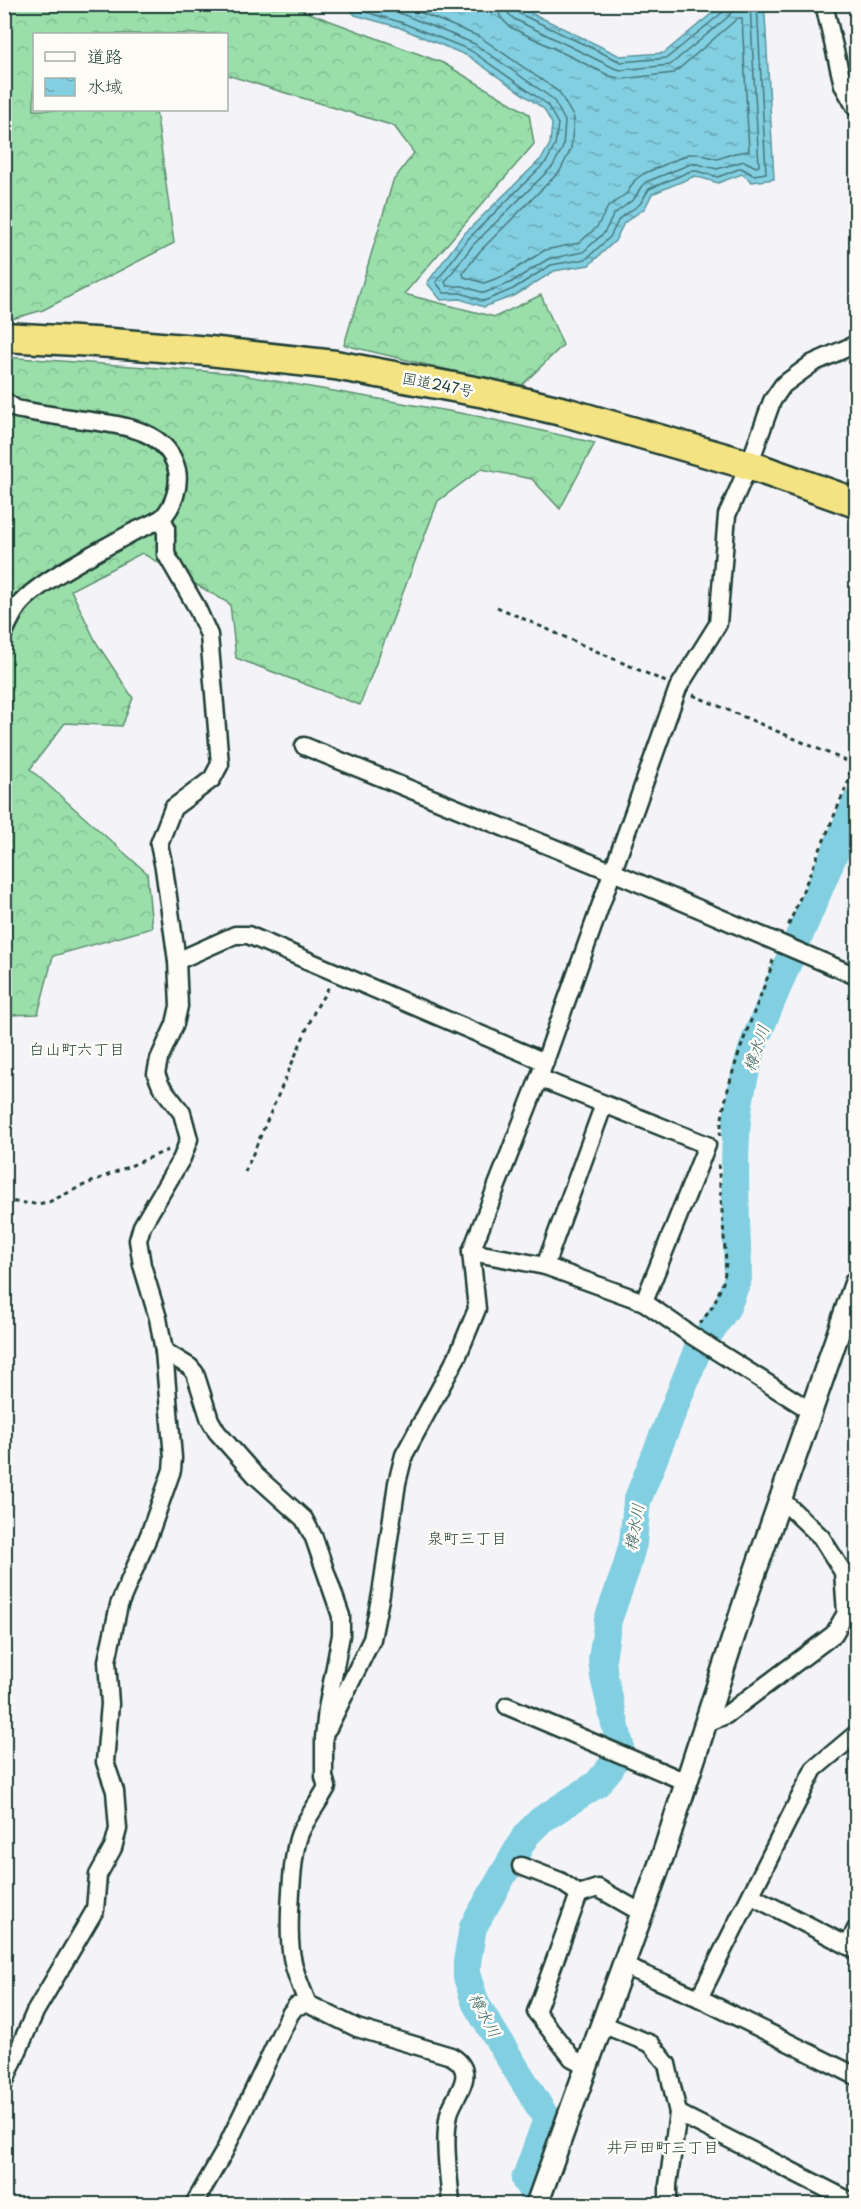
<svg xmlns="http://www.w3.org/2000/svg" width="861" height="2209" font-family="'Playpen Sans','Klee One',sans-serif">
	<defs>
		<pattern id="forest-crowns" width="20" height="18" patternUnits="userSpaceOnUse" patternTransform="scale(1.5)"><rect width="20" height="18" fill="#9adeaa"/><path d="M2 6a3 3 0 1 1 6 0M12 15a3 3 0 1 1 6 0" fill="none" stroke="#84bf93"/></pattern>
		<pattern id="water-ripples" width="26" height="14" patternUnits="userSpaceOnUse" patternTransform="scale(1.5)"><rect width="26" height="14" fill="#82cfe2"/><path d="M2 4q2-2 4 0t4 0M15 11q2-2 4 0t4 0" fill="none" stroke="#6aa9b8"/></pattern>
	</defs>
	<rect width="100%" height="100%" fill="#f4f4f8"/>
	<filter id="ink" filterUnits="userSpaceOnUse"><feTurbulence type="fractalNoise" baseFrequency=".0167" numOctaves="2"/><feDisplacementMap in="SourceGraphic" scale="12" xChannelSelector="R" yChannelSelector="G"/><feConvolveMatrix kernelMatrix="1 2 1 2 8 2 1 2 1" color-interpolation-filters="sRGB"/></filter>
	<g filter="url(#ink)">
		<g fill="url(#forest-crowns)" stroke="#5c8e6f" stroke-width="1.5">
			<polygon points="195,4 197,8 293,7 443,63 529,114 534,144 404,294 495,317 541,295 563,345 520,387 344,345 393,181 414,153 394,126 227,75 226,34 34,34 34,110 156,110 174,243 43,310 5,321 5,5"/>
			<polygon points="4,357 230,373 477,416 595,443 560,509 532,479 481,469 438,501 360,705 236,658 230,604 142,553 71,590 96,642 133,698 122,726 65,723 30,769 147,873 152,928 53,956 38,1014 11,1015 5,933"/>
		</g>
		<polygon fill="url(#water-ripples)" stroke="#5a959c" stroke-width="1.5" points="346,5 515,5 620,56 664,53 722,5 763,5 765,15 774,179 752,182 742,174 718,183 695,176 652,194 645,208 624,223 615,241 589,265 554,271 516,295 484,307 460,299 441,300 427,283 462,236 542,158 550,144 552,124 544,109 468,56 398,27 355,15"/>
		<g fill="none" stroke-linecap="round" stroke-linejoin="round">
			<g stroke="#47777a" stroke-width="1.5">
				<polyline points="354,4 359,10 400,22 470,50 547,104 558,124 555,145 547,161 467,240 436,282 444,293 461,293 484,301 513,289 551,265 586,259 610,237 619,219 640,204 649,189 693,170 718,177 741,168 754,175 766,173 757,4"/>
				<polyline points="368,4 402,14 475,44 553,99 565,121 563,147 553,166 473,245 445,282 447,286 463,286 484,293 510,283 548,259 583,252 604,233 614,214 634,199 641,187 646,182 693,163 717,169 744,161 756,167 759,166 750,4"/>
				<polyline points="400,4 480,37 559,92 574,118 571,149 560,171 480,251 463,273 464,277 484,283 506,275 545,250 579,243 597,227 608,207 627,193 635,180 643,174 689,154 699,154 717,159 735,153 749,151 742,18 738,18 674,73 622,79 610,76 510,27 500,17 498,4"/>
				<polyline points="507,4 508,13 514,19 614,68 621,70 670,65 728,17 732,11 732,4"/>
				<polyline points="514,4 518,13 621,62 667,58 723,12 725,4"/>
			</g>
			<path stroke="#82cfe2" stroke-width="28" d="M 536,2204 L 530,2187 L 525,2180 L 547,2119 L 476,2004 L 467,1977 L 467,1962 L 473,1927 L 526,1835 L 541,1820 L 597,1784 L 611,1767 L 620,1745 L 604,1677 L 602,1659 L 608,1620 L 626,1569 L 633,1543 L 637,1501 L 697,1351 L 727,1307 L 738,1278 C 737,1231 733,1183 736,1136 C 737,1102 745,1070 756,1038 L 856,802"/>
			<defs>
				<g id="minor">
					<polyline points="824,4 843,85 856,108"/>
					<polyline points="843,85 856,78"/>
					<path d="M 4,401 L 16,409 C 39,413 61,417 84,420 C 119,425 167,428 177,470 C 180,486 174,505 163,517 C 157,522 139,529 131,533 C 100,551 42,579 20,604 C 13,612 9,623 4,632"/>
					<path d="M 162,518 L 166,527 L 166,554 L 196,606 L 209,635 L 220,764 L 212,779 L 173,808 L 159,844 L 164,868 L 177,961 L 179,1006 L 175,1024 L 159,1059 L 156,1074 L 161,1086 L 182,1113 L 189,1139 L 182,1158 L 142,1226 L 138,1240 L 142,1265 L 158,1318 L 164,1351 L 190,1367 L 195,1373 L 210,1420 L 217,1432 L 255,1475 L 304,1519 L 314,1538 L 341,1616 L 341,1635 L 327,1709 L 324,1738 L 324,1777 L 327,1787 C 319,1802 308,1816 301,1831 C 291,1850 288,1928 291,1951 C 293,1969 301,1987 308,2004 L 357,2028 L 451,2056 C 460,2061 466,2069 464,2079 C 462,2091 452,2102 449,2114 C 443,2143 449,2175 451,2204"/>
					<polyline points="304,746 613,872 856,976"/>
					<polyline points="177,961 235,935 248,935 545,1062"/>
					<polyline points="539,1078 707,1145 644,1302"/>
					<polyline points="471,1252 545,1266 644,1302 691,1335 811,1411"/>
					<polyline points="545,1266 604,1104"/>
					<polyline points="507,1706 686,1782"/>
					<polyline points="704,1724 726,1715 834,1634 846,1613 843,1572 821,1537 782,1500"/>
					<polyline points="328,1728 372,1639 381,1594 397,1483 404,1455 458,1355 477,1309 471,1252 539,1078 678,688 718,624 727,515 749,465 772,401 783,385 813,363 856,344"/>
					<polyline points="521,1866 560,1881 579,1894"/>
					<polyline points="752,1896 856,1950"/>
					<polyline points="848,1946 856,1929"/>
					<polyline points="624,1966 699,1998 856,2076"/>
					<polyline points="699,1998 814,1769 856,1734"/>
					<polyline points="602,2024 651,2044 667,2064 678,2113 668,2185 668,2204"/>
					<polyline points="587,2066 572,2058 536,2012 579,1894 598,1888 642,1913"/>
					<polyline points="4,2083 35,2012 95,1910 98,1875 113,1848 118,1829 115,1791 105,1762 110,1704 107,1661 119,1605 149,1535 172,1470 173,1458 164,1351"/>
					<polyline points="678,2113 856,2204"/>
					<polyline points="194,2204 224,2152 290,2014 296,2006 308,2004"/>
				</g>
				<polyline id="tertiary" points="537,2204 663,1855 745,1601 856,1282"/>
				<polyline id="trunk" points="4,337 112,343 209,351 335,365 485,393 565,412 749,465 856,503"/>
			</defs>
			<use href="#minor" stroke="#1f3d34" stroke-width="21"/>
			<use href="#tertiary" stroke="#1f3d34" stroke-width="26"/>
			<use href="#trunk" stroke="#1f3d34" stroke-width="33"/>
			<g stroke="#1f3d34" stroke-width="3" stroke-dasharray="4.5 4.5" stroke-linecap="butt">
				<polyline points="856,14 855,43 856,48"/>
				<polyline points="497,607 666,682"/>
				<polyline points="693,695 851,763 849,780 787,929"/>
				<path d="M 720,1136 C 724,1080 752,1020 771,968 L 774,956"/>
				<polyline points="245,1172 315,1010 330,985"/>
				<polyline points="4,1201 36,1204 49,1202 82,1186 168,1150"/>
				<polyline points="700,1324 713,1306 724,1280 726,1262 718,1161"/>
			</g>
			<use href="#minor" stroke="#fdfcf7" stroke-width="16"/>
			<use href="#tertiary" stroke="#fdfcf7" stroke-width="21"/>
			<use href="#trunk" stroke="#f4e382" stroke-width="28"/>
		</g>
	</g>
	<g text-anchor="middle" stroke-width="5" stroke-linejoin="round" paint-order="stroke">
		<g font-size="15" fill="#1f3d34" stroke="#fdfcf7">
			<text transform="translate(438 385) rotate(11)" y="5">国道247号</text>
		</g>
		<g font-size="16" font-style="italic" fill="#386260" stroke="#fdfcf7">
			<text transform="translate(756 1048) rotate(-71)" y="6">樽水川</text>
			<text transform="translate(634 1527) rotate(-80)" y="6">樽水川</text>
			<text transform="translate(485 2015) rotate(62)" y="6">樽水川</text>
		</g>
		<g font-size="16" fill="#1f3d34" stroke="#fdfcf7">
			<text x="77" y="1055">白山町六丁目</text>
			<text x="467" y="1544">泉町三丁目</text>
			<text x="663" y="2153">井戸田町三丁目</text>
		</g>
	</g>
	<rect width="861" height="2209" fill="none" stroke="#fdfcf7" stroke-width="24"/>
	<rect x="12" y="12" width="837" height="2185" fill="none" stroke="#1f3d34" stroke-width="2" filter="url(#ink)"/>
	<rect x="33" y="33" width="195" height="78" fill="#fdfcf7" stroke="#a4b0a9" stroke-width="1.5"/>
	<rect x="45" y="52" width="30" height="9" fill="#fdfcf7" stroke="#a4b0a9" stroke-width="1.5"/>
	<text x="87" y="63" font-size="18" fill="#1f3d34">道路</text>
	<rect x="45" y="78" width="30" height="18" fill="url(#water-ripples)" stroke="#a4b0a9" stroke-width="1.5"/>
	<text x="87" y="93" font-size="18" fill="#1f3d34">水域</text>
</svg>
